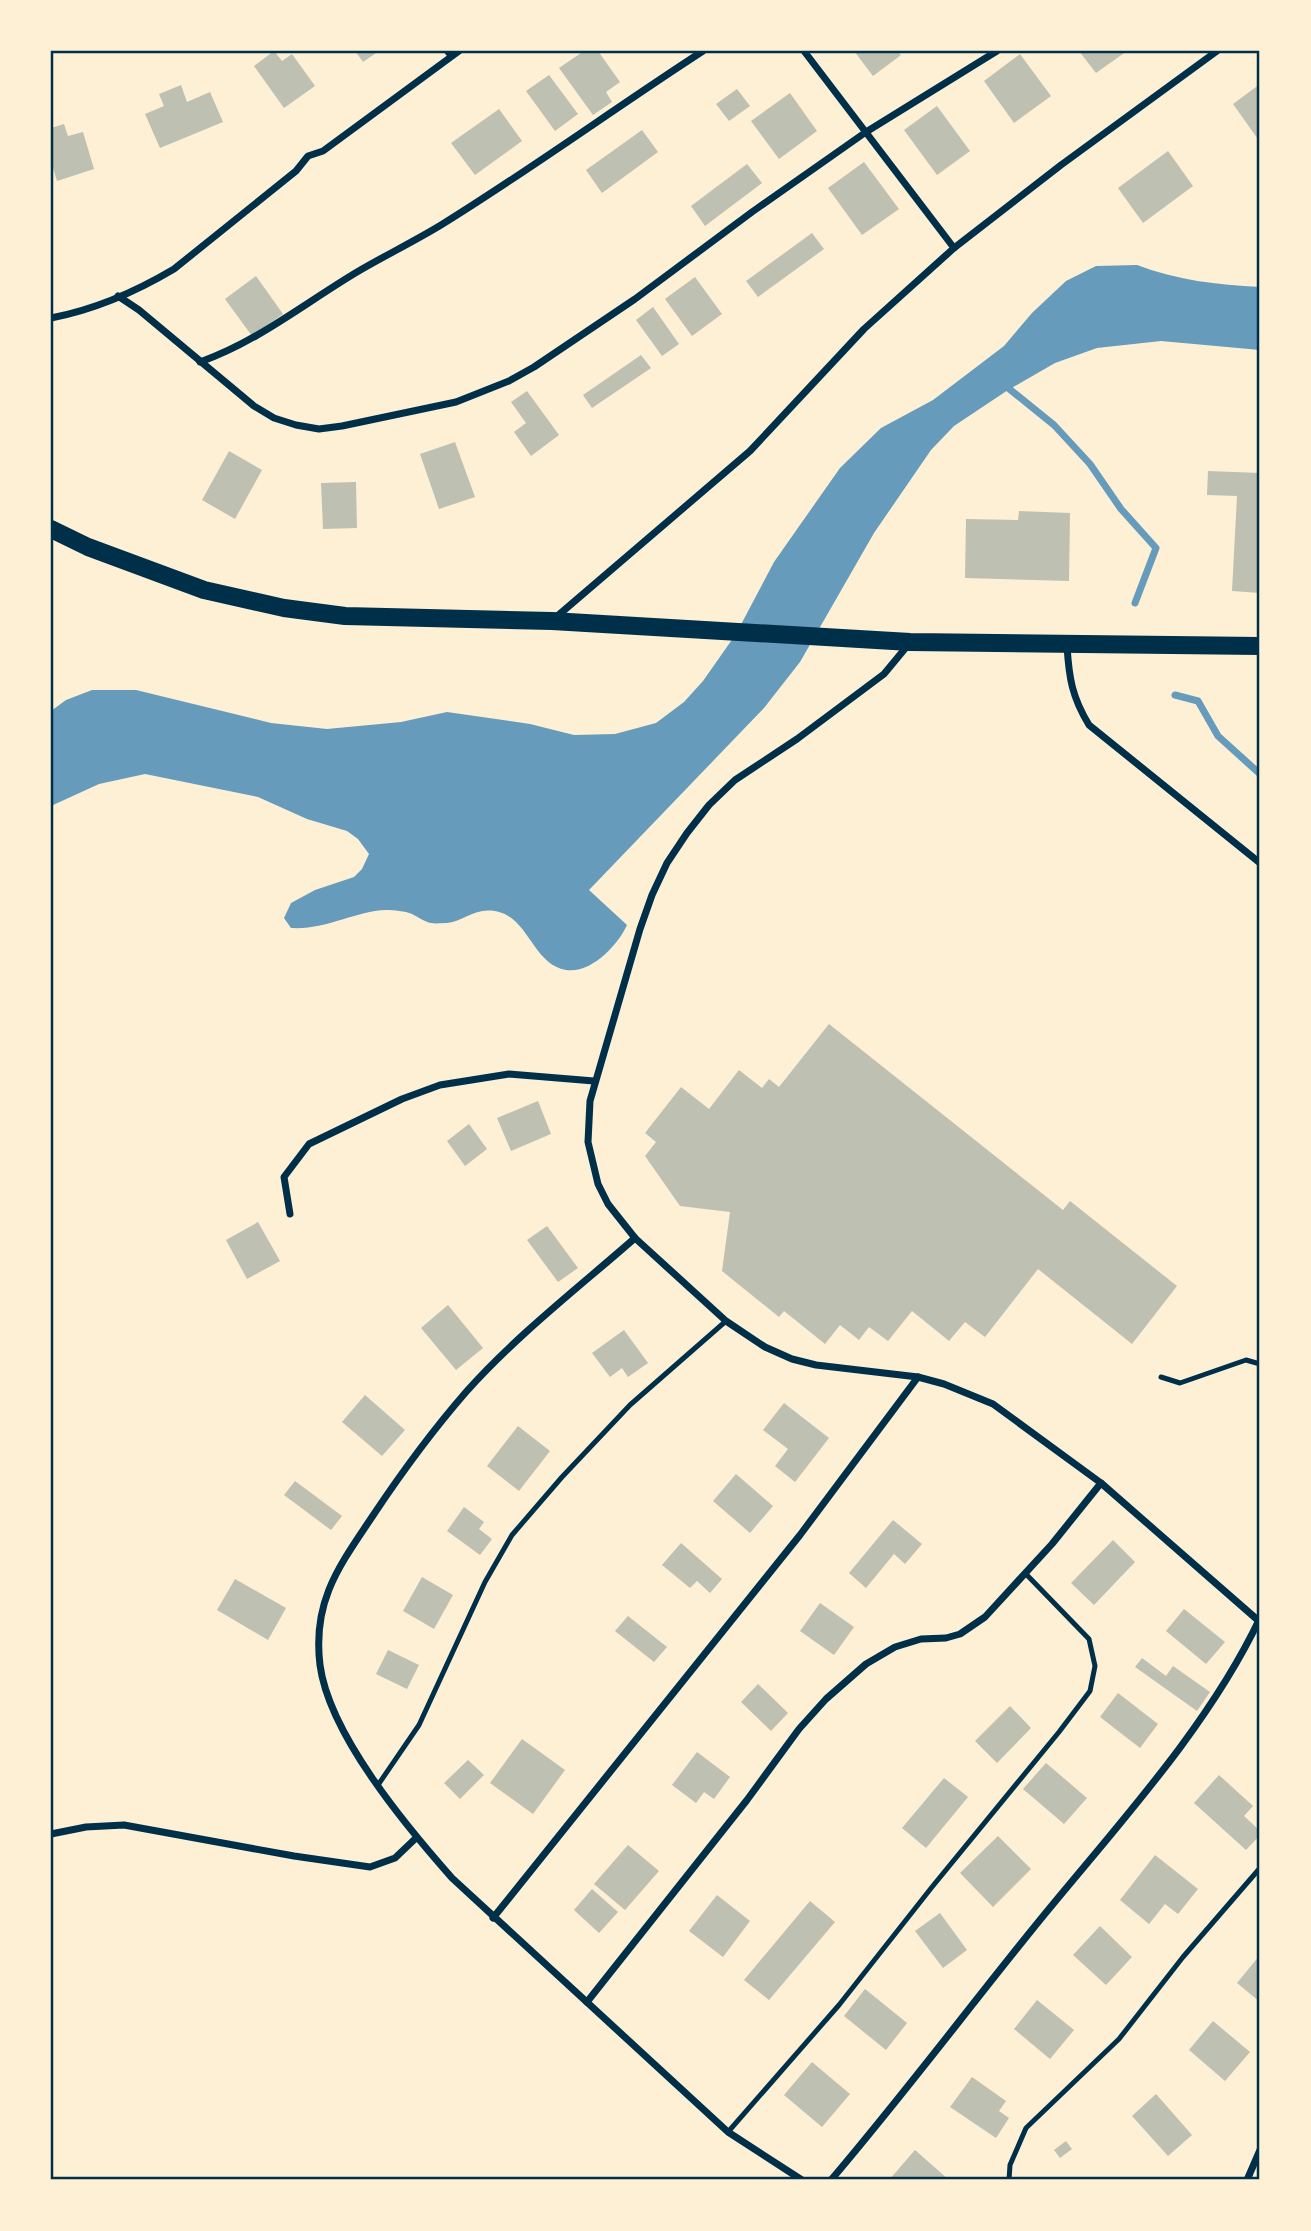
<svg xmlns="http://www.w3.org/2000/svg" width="1311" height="2231" font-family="Bitter,serif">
	<rect width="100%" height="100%" fill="#fdf0d5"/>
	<path fill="#669bbc" d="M 1137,265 C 1177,280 1217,285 1260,287 L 1260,350 L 1161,341 L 1097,348 L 1055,363 L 1008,390 L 954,426 L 931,450 L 874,533 L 800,662 L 764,708 L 589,890 L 627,925 C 618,945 591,974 566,970 C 534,965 529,920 499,912 C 475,906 466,921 447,923 C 443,923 436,924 431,923 C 425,922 418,917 412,914 C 405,911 394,910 386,910 C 355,911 326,930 291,928 L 284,918 L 291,903 L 315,890 L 354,877 L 362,869 L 369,854 L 358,839 L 347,831 L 307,819 L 258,797 L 145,774 L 99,784 L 51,806 L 51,711 L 66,700 L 92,690 L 136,690 L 271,723 L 327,729 L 401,722 L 447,712 L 530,724 L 574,735 L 615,734 L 656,723 L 684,702 L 703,681 L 736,634 L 774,562 L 840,468 L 881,428 L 933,400 L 1004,346 L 1032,313 L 1066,281 L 1096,266 Z"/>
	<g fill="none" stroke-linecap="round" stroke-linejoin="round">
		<g stroke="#669bbc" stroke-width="7">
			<polyline points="1002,383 1054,425 1090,464 1121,509 1156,548 1135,603"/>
			<polyline points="1175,695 1198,701 1218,736 1260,774"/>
		</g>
	</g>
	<g fill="#bec0b2">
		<polygon points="274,51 282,61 292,54 315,86 284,108 254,66"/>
		<polygon points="355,51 379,51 363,62"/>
		<polygon points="584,51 598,51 620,82 606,92 612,102 593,115 559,68"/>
		<polygon points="854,51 897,51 901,55 873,76"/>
		<polygon points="1079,51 1127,51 1096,73"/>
		<polygon points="1020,54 1051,96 1014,123 984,81"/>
		<polygon points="549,75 578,114 555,131 526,91"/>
		<polygon points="1260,84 1260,142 1233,104"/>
		<polygon points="181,85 187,102 210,92 223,122 160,148 145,114 164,106 159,94"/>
		<polygon points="737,89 750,106 729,121 716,104"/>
		<polygon points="790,93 817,131 779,159 751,121"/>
		<polygon points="937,106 970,151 937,175 904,130"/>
		<polygon points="499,109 522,141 475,175 451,143"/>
		<polygon points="64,124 68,136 83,132 94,169 57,181 51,161 51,128"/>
		<polygon points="642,130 658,152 602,193 586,170"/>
		<polygon points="1168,151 1193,186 1143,223 1118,188"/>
		<polygon points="864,162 899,209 862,235 828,188"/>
		<polygon points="747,164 762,183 705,226 691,206"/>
		<polygon points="812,233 824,249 758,297 746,281"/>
		<polygon points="256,276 283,314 252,336 225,299"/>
		<polygon points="695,277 722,314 692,336 665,299"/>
		<polygon points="653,307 679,344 662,356 636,320"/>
		<polygon points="641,355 651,368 592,408 583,395"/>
		<polygon points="527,391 559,435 531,456 514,432 526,423 511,402"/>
		<polygon points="455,442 475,497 439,509 420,454"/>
		<polygon points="229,451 262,470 235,519 202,500"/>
		<polygon points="1208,471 1260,473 1260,593 1232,591 1237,496 1207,495"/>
		<polygon points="356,482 357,528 323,529 321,483"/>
		<polygon points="1019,511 1070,513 1069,581 965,578 966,519 1018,520"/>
		<polygon points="829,1024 1063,1210 1070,1201 1177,1286 1132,1344 1038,1269 985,1337 965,1322 949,1341 912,1311 888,1341 869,1327 859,1340 840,1325 825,1344 784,1311 779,1317 722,1271 730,1212 680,1206 645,1156 656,1142 645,1133 681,1087 709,1109 739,1070 762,1088 769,1079 779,1087"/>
		<polygon points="538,1101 551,1134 511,1151 497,1118"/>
		<polygon points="469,1124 487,1149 465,1166 447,1141"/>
		<polygon points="258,1222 280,1261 247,1279 226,1240"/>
		<polygon points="547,1226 578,1268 558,1282 527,1240"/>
		<polygon points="448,1305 483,1348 456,1370 421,1328"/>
		<polygon points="624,1330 648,1363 628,1377 622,1368 610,1377 592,1353"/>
		<polygon points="365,1395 405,1430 382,1456 342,1422"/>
		<polygon points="784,1403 829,1438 795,1482 775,1466 788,1449 763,1430"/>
		<polygon points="518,1426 550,1451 519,1491 487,1466"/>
		<polygon points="736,1474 773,1506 750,1533 713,1501"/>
		<polygon points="295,1481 342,1516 331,1530 284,1495"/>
		<polygon points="464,1507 484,1522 479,1529 492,1539 480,1555 447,1531"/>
		<polygon points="893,1520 922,1544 905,1564 894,1554 866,1588 849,1573"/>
		<polygon points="1113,1540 1135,1562 1094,1605 1071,1583"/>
		<polygon points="681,1543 722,1579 710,1593 697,1581 690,1588 662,1565"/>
		<polygon points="422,1577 453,1595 434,1629 403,1611"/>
		<polygon points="235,1579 286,1608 268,1640 217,1610"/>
		<polygon points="820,1603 854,1627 834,1655 800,1631"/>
		<polygon points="1184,1609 1225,1642 1206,1664 1166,1631"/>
		<polygon points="628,1616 667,1647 654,1662 615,1631"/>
		<polygon points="388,1650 419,1665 407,1689 376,1674"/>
		<polygon points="1142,1658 1166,1676 1173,1666 1210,1692 1197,1711 1135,1667"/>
		<polygon points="758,1684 788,1713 771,1731 741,1702"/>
		<polygon points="1118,1693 1158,1724 1140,1748 1100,1717"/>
		<polygon points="1010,1706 1031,1728 997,1763 975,1741"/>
		<polygon points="522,1739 565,1770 533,1814 490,1783"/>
		<polygon points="697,1752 730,1777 714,1799 704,1792 696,1803 672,1785"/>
		<polygon points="468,1760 484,1775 460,1799 444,1783"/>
		<polygon points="1046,1763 1087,1798 1064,1824 1023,1789"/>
		<polygon points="1219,1775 1253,1806 1244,1816 1260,1831 1260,1835 1246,1850 1194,1803"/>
		<polygon points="944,1778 968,1797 926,1848 902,1828"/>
		<polygon points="998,1836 1031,1869 993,1907 960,1873"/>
		<polygon points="628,1845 659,1871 625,1910 594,1884"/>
		<polygon points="1155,1855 1198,1889 1178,1914 1165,1904 1149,1924 1120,1900"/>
		<polygon points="592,1889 618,1912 599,1933 574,1910"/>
		<polygon points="717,1895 750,1921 723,1957 689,1931"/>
		<polygon points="810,1901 835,1922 769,2000 744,1980"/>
		<polygon points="940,1913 967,1950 943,1968 915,1931"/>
		<polygon points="1100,1926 1132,1957 1106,1985 1073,1955"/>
		<polygon points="1260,1955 1260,2002 1237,1983"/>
		<polygon points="865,1989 907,2023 886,2050 844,2016"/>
		<polygon points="1037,2000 1074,2030 1050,2059 1014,2029"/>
		<polygon points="1213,2021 1250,2052 1225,2081 1189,2050"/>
		<polygon points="812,2062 850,2094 822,2127 784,2095"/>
		<polygon points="972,2077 1006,2101 999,2111 1009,2118 996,2138 950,2107"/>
		<polygon points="1156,2094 1192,2135 1168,2156 1132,2116"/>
		<polygon points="1066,2141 1072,2149 1060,2158 1054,2150"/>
		<polygon points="915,2150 949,2180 889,2180"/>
	</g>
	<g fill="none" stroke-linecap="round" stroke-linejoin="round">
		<g stroke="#003049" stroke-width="5">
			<polyline points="446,51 451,57"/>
			<polyline points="1161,1377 1180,1383 1246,1360 1260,1364"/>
			<polyline points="378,1785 419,1725 485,1582 512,1535 562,1477 630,1405 726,1321"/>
			<polyline points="728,2132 839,2005 932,1887 1059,1732 1090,1691 1095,1666 1089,1639 1025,1573"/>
			<polyline points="1009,2180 1010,2165 1026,2128 1119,2039 1183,1957 1260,1868"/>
		</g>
		<g stroke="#003049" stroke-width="7">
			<polyline points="804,51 954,248"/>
			<polyline points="118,296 139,310 254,406 274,418 296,425 319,429 342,426 456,402 509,381 534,367 635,299 752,212 866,132 997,51"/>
			<path d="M 51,318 C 93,310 137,291 174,269 L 296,171 L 308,156 L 323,151 L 459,51"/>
			<path d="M 200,362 C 257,342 305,303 357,272 C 384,256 413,242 441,225 C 530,170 615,108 703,51"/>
			<polyline points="555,618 750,451 864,329 954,248 1061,165 1217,51"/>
			<polyline points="908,645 884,674 797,739 735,780 709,805 687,833 667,863 652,895 640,929 590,1101 588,1142 598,1184 608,1204 635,1238 726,1321 765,1347 792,1359 816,1365 918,1377 944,1384 993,1404 1101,1483 1260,1622"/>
			<path d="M 1067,646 C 1069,678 1072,697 1089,725 L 1260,863"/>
			<polyline points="290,1214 284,1177 309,1144 402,1099 440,1085 509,1074 594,1081"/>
			<path d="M 635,1238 C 578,1288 517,1335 466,1392 C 433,1430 402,1472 374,1514 C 340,1565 312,1600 320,1665 C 329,1734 406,1826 452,1878 L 728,2132 L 802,2180"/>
			<polyline points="51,1834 86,1827 124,1825 294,1856 370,1867 395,1858 416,1838"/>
			<polyline points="493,1918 800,1535 918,1377"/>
			<polyline points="587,2002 747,1800 799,1729 826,1699 866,1664 895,1647 921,1639 946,1638 960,1634 985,1617 1052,1544 1101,1483"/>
			<path d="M 831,2180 C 900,2099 964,2014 1031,1931 C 1110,1833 1206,1732 1260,1618"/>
			<polyline points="1247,2180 1260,2150"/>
		</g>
		<polyline stroke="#003049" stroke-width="18" points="51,529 88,547 204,590 284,608 345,616 552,621 910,642 1260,646"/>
	</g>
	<rect width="1311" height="2231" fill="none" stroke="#fdf0d5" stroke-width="105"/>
	<rect x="52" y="52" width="1206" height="2126" fill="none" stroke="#003049" stroke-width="2.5"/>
</svg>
